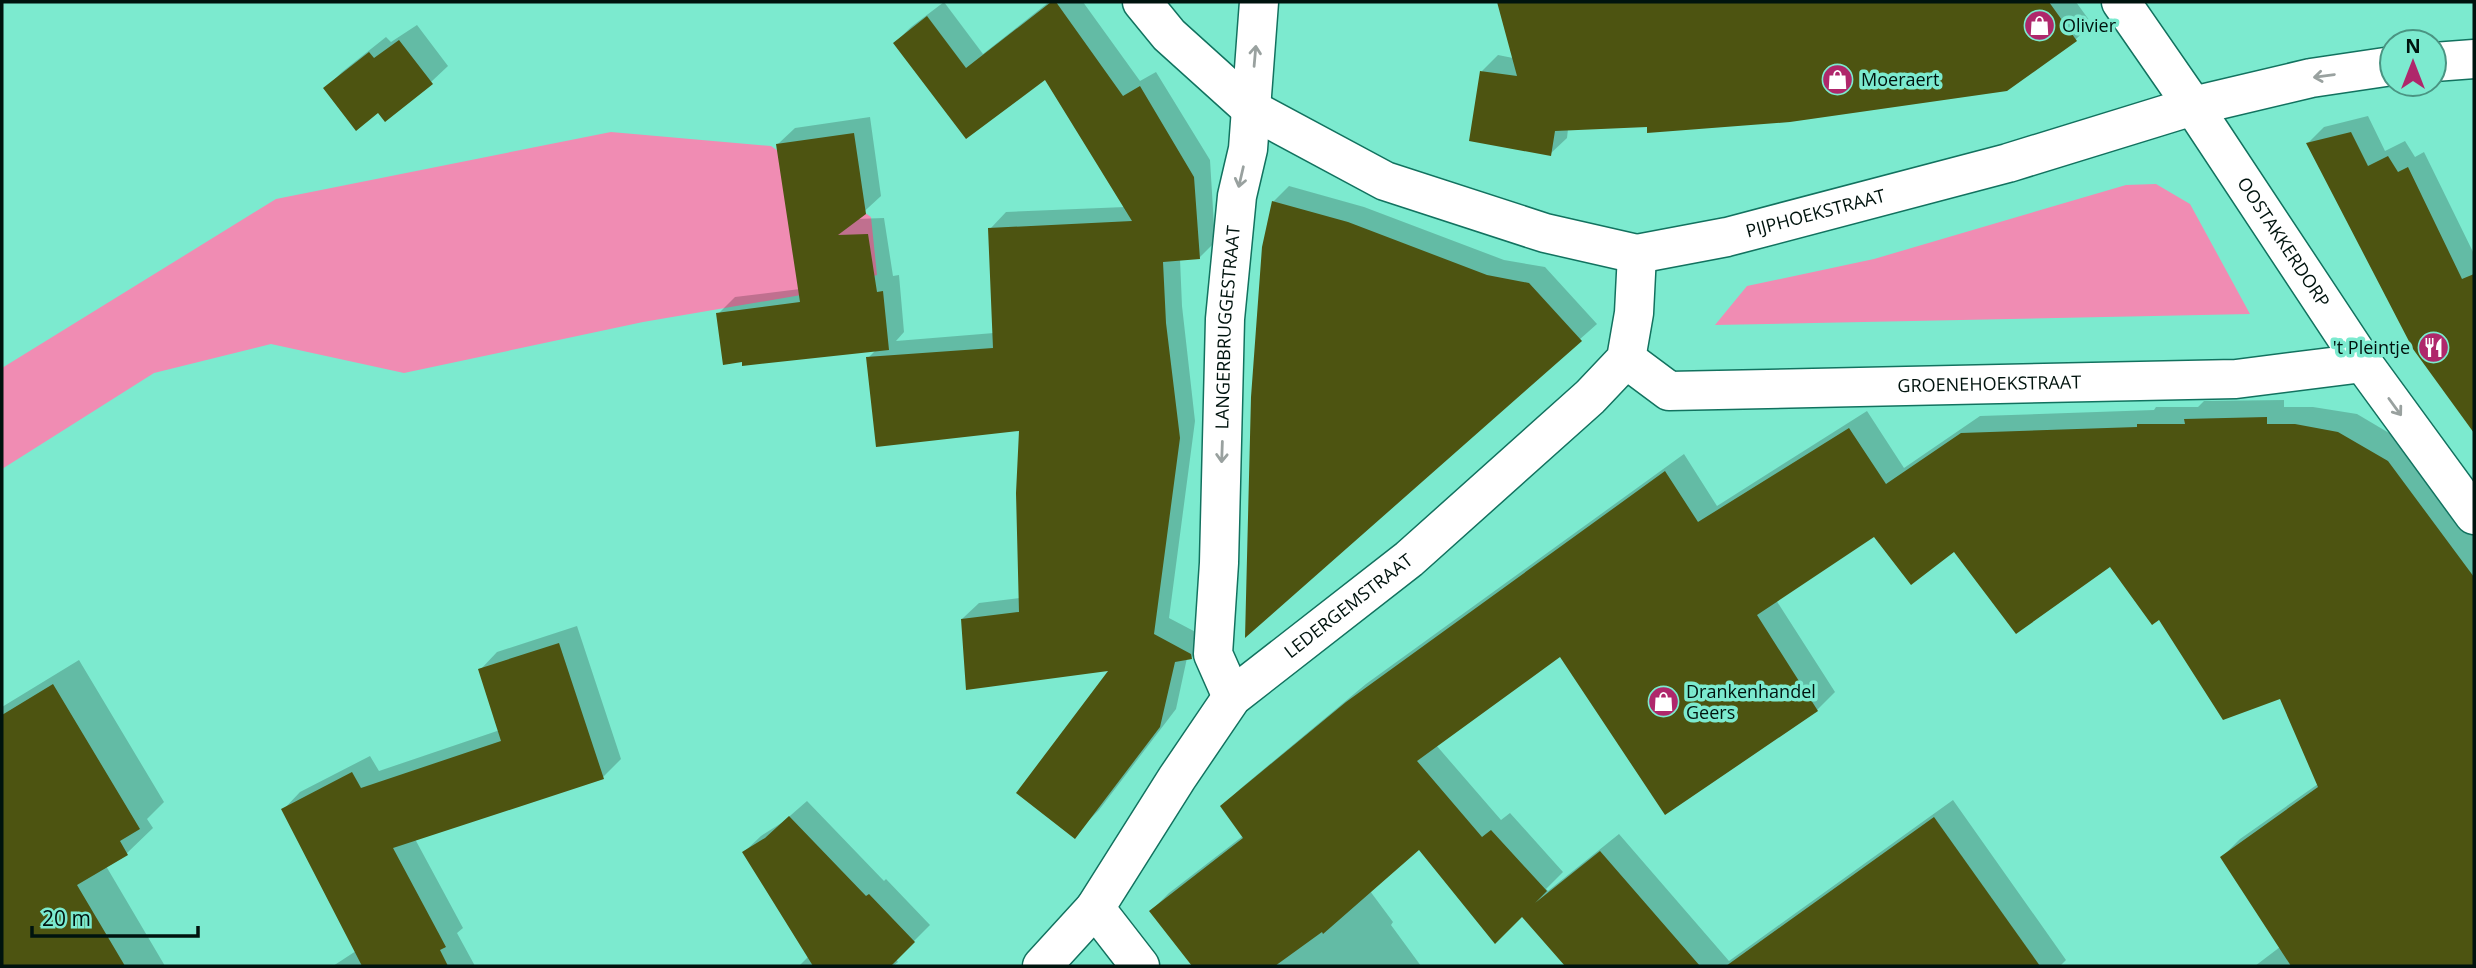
<svg xmlns="http://www.w3.org/2000/svg" width="2476" height="968" font-family="'Open Sans',sans-serif">
	<rect width="100%" height="100%" fill="#7ceacf"/>
	<g fill="#f08cb3">
		<polygon points="611,132 771,146 871,217 877,275 807,294 643,322 404,373 271,344 154,373 2,469 2,368 276,199"/>
		<polygon points="2156,184 2190,204 2250,314 1715,325 1747,286 1874,259 2126,185"/>
	</g>
	<g fill="#0003">
		<polygon points="944,2 983,54 1049,2 1083,2 1140,81 1156,72 1210,160 1215,242 1199,258 1180,259 1182,306 1195,421 1169,618 1207,638 1208,642 1191,658 1187,658 1176,709 1099,810 1084,825 1112,668 962,619 979,603 1020,598 1021,429 868,358 876,350 718,314 735,297 800,289 778,144 795,128 870,117 881,196 856,219 884,218 893,276 899,275 904,332 896,341 994,333 990,229 1006,212 1125,207 1045,77 966,137 895,43 911,27"/>
		<polygon points="1498,2 2076,2 2092,24 2075,40 1648,125 1568,129 1567,138 1550,154 1482,71 1498,55 1513,58"/>
		<polygon points="417,25 448,66 431,82 379,111 326,88 342,72 386,37 391,42"/>
		<polygon points="2368,116 2385,151 2405,141 2415,157 2424,152 2474,254 2474,430 2414,348 2308,143 2324,127"/>
		<polygon points="1289,186 1364,207 1504,260 1545,267 1597,324 1247,634 1273,202"/>
		<polygon points="2284,400 2284,407 2313,407 2357,414 2406,443 2474,536 2474,966 2255,966 2280,947 2222,857 2240,839 2318,784 2281,697 2159,618 2111,564 1955,550 1875,535 1776,600 1835,692 1817,710 1561,655 1436,745 1501,820 1510,813 1563,872 1546,889 1548,891 1619,834 1729,961 1953,800 2066,960 2060,966 1568,966 1522,914 1419,847 1370,891 1393,922 1391,925 1421,966 1195,966 1151,911 1169,893 1243,836 1222,807 1240,789 1366,684 1684,454 1717,506 1867,411 1904,468 1980,416 2154,410 2156,407 2198,407 2204,401"/>
		<polygon points="577,626 621,759 603,777 415,839 463,928 457,933 475,966 333,966 356,951 283,810 300,792 370,756 379,771 500,730 480,670 497,652"/>
		<polygon points="79,660 164,802 147,819 153,828 127,853 106,866 165,966 2,966 2,707"/>
		<polygon points="807,801 884,881 886,879 930,925 896,959 898,962 893,966 799,966 809,956 744,852 761,836 783,822"/>
	</g>
	<g fill="#4d5411">
		<polygon points="1051,2 1056,2 1123,96 1140,86 1194,177 1200,259 1163,262 1166,323 1180,438 1154,634 1191,654 1192,659 1175,662 1160,727 1075,839 1016,793 1108,671 966,690 961,619 1019,612 1016,493 1019,431 876,447 866,357 993,348 988,228 1132,221 1045,80 966,139 893,43 927,16 966,68"/>
		<polygon points="1497,2 2049,2 2077,41 2007,91 1790,122 1647,133 1647,127 1555,131 1551,156 1469,141 1480,71 1517,76"/>
		<polygon points="399,40 433,84 385,122 378,113 356,131 323,88 369,52 374,58"/>
		<polygon points="2351,132 2368,166 2388,156 2398,172 2408,167 2462,279 2474,274 2474,433 2413,349 2306,143"/>
		<polygon points="854,133 866,214 838,235 868,234 877,292 883,291 889,350 742,366 742,362 723,365 716,313 800,302 776,144"/>
		<polygon points="1272,201 1348,222 1487,275 1529,283 1582,341 1245,638 1251,397 1262,247"/>
		<polygon points="2267,417 2267,424 2295,424 2338,432 2388,461 2474,577 2474,966 2291,966 2220,857 2318,787 2280,699 2223,720 2159,620 2152,625 2110,567 2016,634 1954,552 1911,585 1874,537 1757,615 1818,711 1665,815 1560,657 1417,761 1482,837 1491,830 1547,891 1535,903 1600,851 1700,966 1565,966 1522,917 1495,944 1419,850 1323,934 1322,932 1275,966 1192,966 1149,911 1243,838 1220,806 1346,702 1665,471 1698,522 1849,428 1886,484 1961,433 2137,427 2137,424 2185,424 2184,419"/>
		<polygon points="559,643 604,779 393,848 446,947 440,950 448,966 362,966 281,809 352,772 361,788 501,741 478,669"/>
		<polygon points="53,684 140,829 120,841 128,855 77,885 125,966 2,966 2,715"/>
		<polygon points="789,816 866,896 869,894 915,942 891,966 813,966 742,852 765,838"/>
		<polygon points="1934,817 2040,966 1726,966"/>
	</g>
	<g fill="none" stroke-linecap="round" stroke-linejoin="round">
		<defs>
			<g id="minor">
				<path id="s1" d="M 1626,359 L 1669,391 L 2236,379 L 2363,363"/>
				<path id="s2" d="M 1232,697 L 1213,654 L 1219,563 L 1225,319 L 1237,196 L 1248,149 L 1259,2"/>
				<polyline points="1095,908 1140,966"/>
				<path id="s3" d="M 1042,966 L 1095,908 L 1177,778 L 1232,697 L 1409,559 L 1590,397 L 1626,359 L 1634,313 L 1637,254"/>
			</g>
			<g id="tertiary">
				<path id="s4" d="M 1142,2 L 1169,35 L 1251,109 L 1385,181 L 1545,233 L 1637,254 L 1727,237 L 2008,163 L 2193,106 L 2311,78 L 2392,66"/>
				<path id="s5" d="M 2121,2 L 2193,106 L 2363,363 L 2474,515"/>
				<polyline points="2434,62 2474,59"/>
			</g>
		</defs>
		<use href="#minor" stroke="#12725f" stroke-width="41"/>
		<use href="#tertiary" stroke="#12725f" stroke-width="41"/>
		<use href="#minor" stroke="#fff" stroke-width="38"/>
		<use href="#tertiary" stroke="#fff" stroke-width="38"/>
	</g>
	<defs><path id="oneway-shaft" d="M-6 0H5M1.5-3L5.5 0L1.5 3" fill="none" stroke-width="1.6" stroke-linecap="round" stroke-linejoin="round" transform="scale(1.75)"/></defs>
	<g stroke="#99a19f">
		<use href="#oneway-shaft" transform="translate(1255 56) rotate(-85)"/>
		<use href="#oneway-shaft" transform="translate(2324 76) rotate(172)"/>
		<use href="#oneway-shaft" transform="translate(1241 177) rotate(103)"/>
		<use href="#oneway-shaft" transform="translate(2395 407) rotate(54)"/>
		<use href="#oneway-shaft" transform="translate(1222 452) rotate(92)"/>
	</g>
	<defs>
		<symbol id="shop-disc" viewBox="-11 -11 22 22"><circle r="9.5" fill="#af276b" stroke="#7ceacf"/><path d="M-5-2.5h2.3a2.7 3.5 0 0 1 5.4 0H5L5.5 6h-11ZM-1.5-2.5h3a1.5 2.3 0 0 0-3 0Z" fill="#fff"/></symbol>
		<symbol id="restaurant-disc" viewBox="-11 -11 22 22"><circle r="9.5" fill="#af276b" stroke="#7ceacf"/><path d="M-5-6h1v4h1v-4h1v4h1v-4h1v5L-1.5 .5V6h-2V.5L-5-1ZM5-6V6H3V1.5H1.5Q1.5-4 5-6Z" fill="#fff"/></symbol>
	</defs>
	<g fill-rule="evenodd">
		<use href="#shop-disc" x="2022" y="8" width="35" height="35"/>
		<use href="#shop-disc" x="1820" y="62" width="35" height="35"/>
		<use href="#restaurant-disc" x="2416" y="330" width="35" height="35"/>
		<use href="#shop-disc" x="1646" y="684" width="35" height="35"/>
	</g>
	<g text-anchor="middle" stroke-width="7" stroke-linejoin="round" paint-order="stroke">
		<g font-size="18" fill="#00130e" stroke="#7ceacf" text-anchor="start">
			<text x="2062" y="32">Olivier</text>
			<text x="1861" y="86">Moeraert</text>
			<text x="2410" y="354" text-anchor="end">'t Pleintje</text>
			<text x="1686" y="698">Drankenhandel<tspan x="1686" dy="21">Geers</tspan></text>
		</g>
		<g font-size="18" fill="#00130e" stroke="#7ceacf">
			<text dy="6" stroke="none"><textPath href="#s4" startOffset="751">PIJPHOEKSTRAAT</textPath></text>
			<text dy="6" stroke="none"><textPath href="#s5" startOffset="290">OOSTAKKERDORP</textPath></text>
			<text dy="6" stroke="none"><textPath href="#s2" startOffset="374">LANGERBRUGGESTRAAT</textPath></text>
			<text dy="6" stroke="none"><textPath href="#s1" startOffset="374">GROENEHOEKSTRAAT</textPath></text>
			<text dy="6" stroke="none"><textPath href="#s3" startOffset="478">LEDERGEMSTRAAT</textPath></text>
		</g>
	</g>
	<rect width="2476" height="968" fill="none" stroke="#00130e" stroke-width="7"/>
	<g transform="translate(2413 63)"><circle r="33" fill="#7ceacf" stroke="#4a9482" stroke-width="2"/>
	<path d="M0-5L12 26L0 18L-12 26Z" fill="#af276b"/>
	<text y="-10" font-size="19" font-weight="bold" text-anchor="middle" fill="#00130e">N</text>
	</g>
	<path d="M32 926v10h166v-10" fill="none" stroke="#00130e" stroke-width="3.5"/>
	<text x="42" y="926" font-size="21" fill="#00130e" stroke="#7ceacf" stroke-width="5" paint-order="stroke">20 m</text>
</svg>
